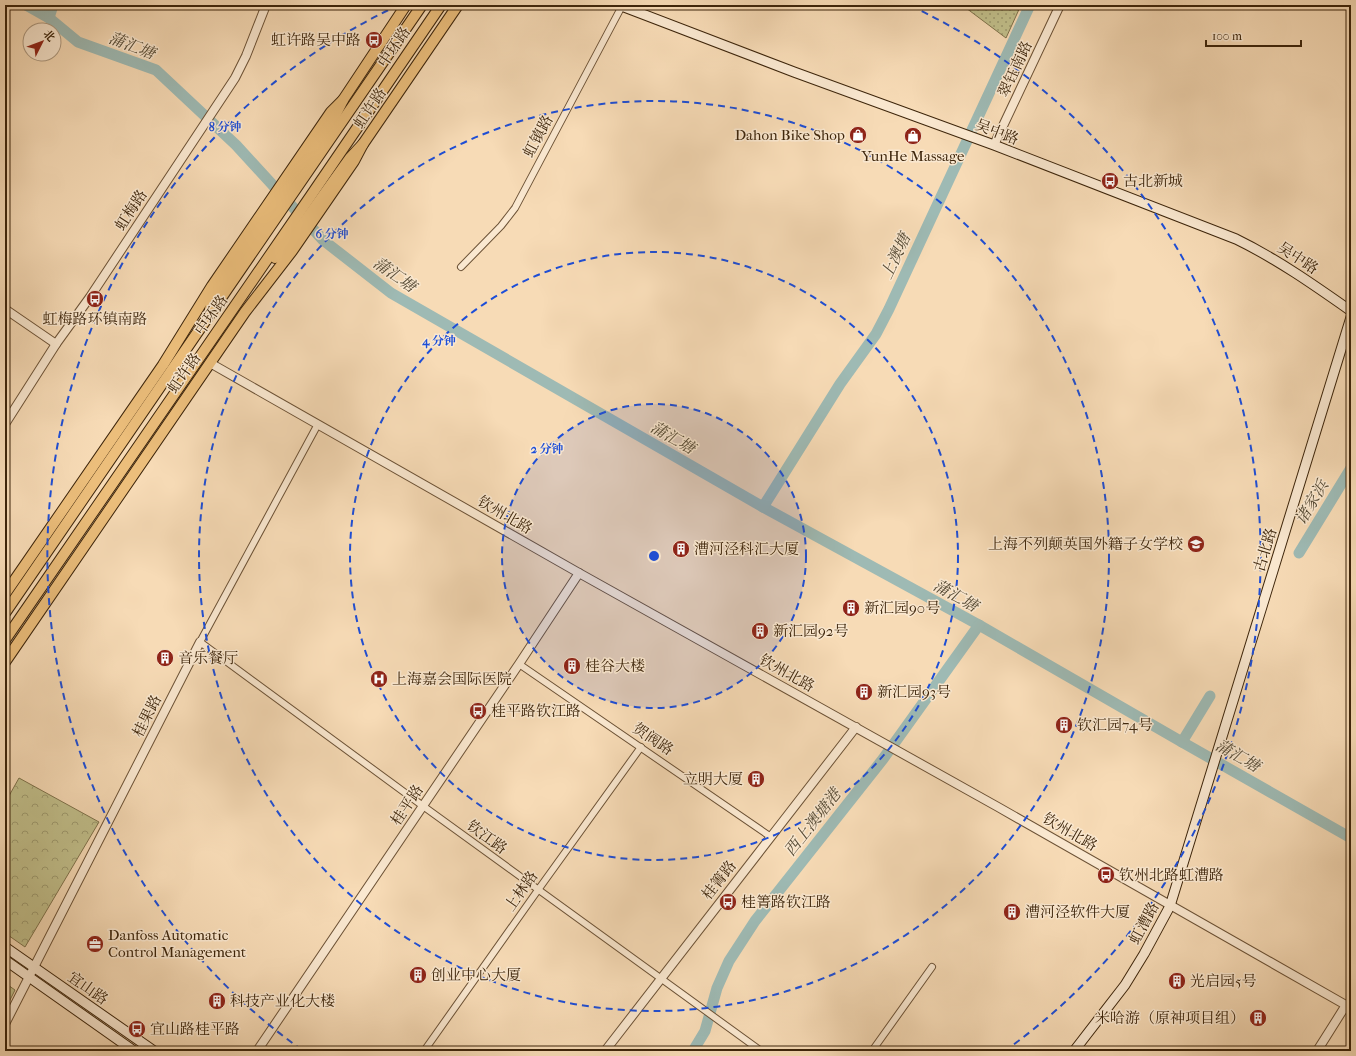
<svg xmlns="http://www.w3.org/2000/svg" width="1356" height="1056" font-family="'IM FELL French Canon','Noto Serif SC',serif">
	<defs>
		<pattern id="grass-dots" width="8" height="8" patternUnits="userSpaceOnUse"><rect width="8" height="8" fill="#c1bf8b"/><path d="M2 2h.1M6 6h.1" fill="none" stroke="#9e9b70" stroke-width="1.8" stroke-linecap="round"/></pattern>
		<pattern id="forest-crowns" width="20" height="18" patternUnits="userSpaceOnUse"><rect width="20" height="18" fill="#c1bf8b"/><path d="M2 6a3 3 0 1 1 6 0M12 15a3 3 0 1 1 6 0" fill="none" stroke="#9e9b70"/></pattern>
	</defs>
	<rect width="100%" height="100%" fill="#f7dbb6"/>
	<filter id="stains"><feTurbulence type="fractalNoise" baseFrequency=".005" numOctaves="4"/><feColorMatrix values="0 0 0 0 .2 0 0 0 0 .09 0 0 0 0 .02 0 0 0 .5 -.17"/></filter>
	<radialGradient id="worn" r=".72"><stop offset=".6" stop-color="#630" stop-opacity="0"/><stop offset="1" stop-color="#630" stop-opacity=".3"/></radialGradient>
	<polygon fill="url(#grass-dots)" stroke="#7f724b" points="962,5 1021,5 1006,38"/>
	<g fill="url(#forest-crowns)" stroke="#7f724b">
		<polygon points="19,778 99,822 25,947 5,933 5,803"/>
		<polygon points="5,983 15,990 5,1010"/>
	</g>
	<g fill="none" stroke-linecap="round" stroke-linejoin="round">
		<g stroke="#9ebab4" stroke-width="11">
			<polyline points="26,5 49,18 78,42 156,70 236,145 323,240 391,293 763,507 979,625 1182,742 1351,838"/>
			<polyline points="49,18 53,5"/>
			<polyline points="763,507 840,384 876,334 889,309 1030,5"/>
			<polyline points="1299,553 1351,468"/>
			<polyline points="1182,742 1210,696"/>
			<polyline points="693,1051 705,1031 717,988 729,961 755,921 883,759 979,625"/>
		</g>
		<defs>
			<g id="minor">
				<polyline points="461,267 501,226 515,208 622,6"/>
				<polyline points="318,424 200,642 423,806 761,1051"/>
				<polyline points="519,664 771,837"/>
				<polyline points="424,1051 538,890 641,747"/>
				<polyline points="872,1051 932,967"/>
			</g>
			<g id="tertiary">
				<polyline points="994,145 1060,5"/>
				<polyline points="5,309 56,344"/>
				<polyline points="210,363 579,573 998,807 1351,1008"/>
				<polyline points="5,424 56,344 90,297 235,78 246,56 266,5"/>
				<polyline points="5,1024 200,642"/>
				<polyline points="257,1051 519,664 579,573"/>
				<polyline points="605,1051 856,727"/>
				<polyline points="1317,1051 1346,1005"/>
			</g>
			<g id="secondary">
				<path d="M 619,5 L 794,72 L 994,145 L 1236,239 C 1277,259 1314,285 1351,311"/>
				<polyline points="5,947 154,1051"/>
				<polyline points="5,960 134,1051"/>
				<polyline points="1074,1051 1125,985 1144,954 1170,906 1351,317"/>
			</g>
			<g id="primary">
				<polyline points="5,594 163,365 212,286 331,112 343,100 406,5"/>
				<polyline points="5,662 245,312 292,251 354,161 363,144 458,5"/>
			</g>
			<g id="trunk">
				<polyline points="275,258 294,236 350,158 363,144"/>
				<polyline points="209,315 212,298 293,180 335,116 343,100"/>
				<polyline points="5,613 422,5"/>
				<polyline points="5,640 310,197 441,5"/>
			</g>
		</defs>
		<use href="#minor" stroke="#6c5236" stroke-width="8"/>
		<use href="#tertiary" stroke="#6c5236" stroke-width="10"/>
		<use href="#secondary" stroke="#3d250b" stroke-width="11"/>
		<use href="#primary" stroke="#3d250b" stroke-width="12"/>
		<use href="#trunk" stroke="#3d250b" stroke-width="12"/>
		<use href="#minor" stroke="#fae8d0" stroke-width="6"/>
		<use href="#tertiary" stroke="#fae8d0" stroke-width="8"/>
		<use href="#secondary" stroke="#fae8d0" stroke-width="9"/>
		<use href="#primary" stroke="#ecbe7b" stroke-width="10"/>
		<use href="#trunk" stroke="#ecbe7b" stroke-width="10"/>
	</g>
	<circle cx="654" cy="556" r="152" fill="#1d4ed8" fill-opacity=".12"/>
	<g fill="none" stroke="#1d4ed8" stroke-width="2" stroke-dasharray="7 5">
		<circle cx="654" cy="556" r="152"/>
		<circle cx="654" cy="556" r="304"/>
		<circle cx="654" cy="556" r="455"/>
		<path d="M302 1050A607 607 0 0 1 397 6M911 6A607 607 0 0 1 1006 1050"/>
	</g>
	<defs>
		<symbol id="bus-disc" viewBox="-11 -11 22 22"><circle r="9.5" fill="#8f2418" stroke="#fae8d0"/><path d="M-5-6H5V4H4V6H2V4H-2V6H-4V4H-5ZM-3.5-4V0h7V-4ZM-3.5 1.2v1.5H-2V1.2ZM2 1.2v1.5H3.5V1.2Z" fill="#fff"/></symbol>
		<symbol id="shop-disc" viewBox="-11 -11 22 22"><circle r="9.5" fill="#8f2418" stroke="#fae8d0"/><path d="M-5-2.5h2.3a2.7 3.5 0 0 1 5.4 0H5L5.5 6h-11ZM-1.5-2.5h3a1.5 2.3 0 0 0-3 0Z" fill="#fff"/></symbol>
		<symbol id="school-disc" viewBox="-11 -11 22 22"><circle r="9.5" fill="#8f2418" stroke="#fae8d0"/><path d="M0-5L7-2L0 1L-7-2ZM-4 1L0 2.5L4 1V4Q0 6-4 4Z" fill="#fff"/></symbol>
		<symbol id="building-disc" viewBox="-11 -11 22 22"><circle r="9.5" fill="#8f2418" stroke="#fae8d0"/><path d="M-4-6H4V6H1V3H-1V6H-4ZM-2.5-4.3h1.7v1.8h-1.7ZM.8-4.3h1.7v1.8H.8ZM-2.5-1h1.7V.8h-1.7ZM.8-1h1.7V.8H.8Z" fill="#fff"/></symbol>
		<symbol id="hospital-disc" viewBox="-11 -11 22 22"><circle r="9.5" fill="#8f2418" stroke="#fae8d0"/><path d="M-5-5h3v3.5h4V-5h3V5h-3V1.5h-4V5h-3Z" fill="#fff"/></symbol>
		<symbol id="office-disc" viewBox="-11 -11 22 22"><circle r="9.5" fill="#8f2418" stroke="#fae8d0"/><path d="M-6-3h4V-5.5h4V-3h4V5H-6ZM-1-4.5V-3h2v-1.5ZM-6 0V1H6V0Z" fill="#fff"/></symbol>
	</defs>
	<g fill-rule="evenodd">
		<use href="#bus-disc" x="364" y="30" width="20" height="20"/>
		<use href="#shop-disc" x="848" y="125" width="20" height="20"/>
		<use href="#shop-disc" x="903" y="126" width="20" height="20"/>
		<use href="#bus-disc" x="1100" y="171" width="20" height="20"/>
		<use href="#bus-disc" x="85" y="289" width="20" height="20"/>
		<use href="#school-disc" x="1186" y="534" width="20" height="20"/>
		<use href="#building-disc" x="671" y="539" width="20" height="20"/>
		<use href="#building-disc" x="841" y="598" width="20" height="20"/>
		<use href="#building-disc" x="750" y="621" width="20" height="20"/>
		<use href="#building-disc" x="155" y="648" width="20" height="20"/>
		<use href="#building-disc" x="562" y="656" width="20" height="20"/>
		<use href="#hospital-disc" x="369" y="669" width="20" height="20"/>
		<use href="#building-disc" x="854" y="682" width="20" height="20"/>
		<use href="#bus-disc" x="468" y="701" width="20" height="20"/>
		<use href="#building-disc" x="1054" y="715" width="20" height="20"/>
		<use href="#building-disc" x="746" y="769" width="20" height="20"/>
		<use href="#bus-disc" x="1096" y="865" width="20" height="20"/>
		<use href="#bus-disc" x="718" y="892" width="20" height="20"/>
		<use href="#building-disc" x="1002" y="902" width="20" height="20"/>
		<use href="#office-disc" x="85" y="934" width="20" height="20"/>
		<use href="#building-disc" x="408" y="965" width="20" height="20"/>
		<use href="#building-disc" x="1167" y="971" width="20" height="20"/>
		<use href="#building-disc" x="207" y="991" width="20" height="20"/>
		<use href="#building-disc" x="1248" y="1008" width="20" height="20"/>
		<use href="#bus-disc" x="127" y="1019" width="20" height="20"/>
	</g>
	<g text-anchor="middle" stroke-width="3" stroke-linejoin="round" paint-order="stroke">
		<g font-size="15" fill="#3d250b" stroke="#fae8d0" text-anchor="start">
			<text x="361" y="45" text-anchor="end">虹许路吴中路</text>
			<text x="845" y="140" text-anchor="end">Dahon Bike Shop</text>
			<text x="913" y="161" text-anchor="middle">YunHe Massage</text>
			<text x="1123" y="186">古北新城</text>
			<text x="95" y="324" text-anchor="middle">虹梅路环镇南路</text>
			<text x="1183" y="549" text-anchor="end">上海不列颠英国外籍子女学校</text>
			<text x="694" y="554">漕河泾科汇大厦</text>
			<text x="864" y="613">新汇园90号</text>
			<text x="773" y="636">新汇园92号</text>
			<text x="178" y="663">音乐餐厅</text>
			<text x="585" y="671">桂谷大楼</text>
			<text x="392" y="684">上海嘉会国际医院</text>
			<text x="877" y="697">新汇园93号</text>
			<text x="491" y="716">桂平路钦江路</text>
			<text x="1077" y="730">钦汇园74号</text>
			<text x="743" y="784" text-anchor="end">立明大厦</text>
			<text x="1119" y="880">钦州北路虹漕路</text>
			<text x="741" y="907">桂箐路钦江路</text>
			<text x="1025" y="917">漕河泾软件大厦</text>
			<text x="108" y="940">Danfoss Automatic<tspan x="108" dy="17">Control Management</tspan></text>
			<text x="431" y="980">创业中心大厦</text>
			<text x="1190" y="986">光启园5号</text>
			<text x="230" y="1006">科技产业化大楼</text>
			<text x="1245" y="1023" text-anchor="end">米哈游（原神项目组）</text>
			<text x="150" y="1034">宜山路桂平路</text>
		</g>
		<g font-size="15" fill="#3d250b" stroke="#fae8d0">
			<text transform="translate(394 47) rotate(-56)" y="5">中环路</text>
			<text transform="translate(1015 69) rotate(-65)" y="5">翠钰南路</text>
			<text transform="translate(370 108) rotate(-56)" y="5">虹许路</text>
			<text transform="translate(997 132) rotate(21)" y="5">吴中路</text>
			<text transform="translate(538 136) rotate(-62)" y="5">虹镇路</text>
			<text transform="translate(131 210) rotate(-57)" y="5">虹梅路</text>
			<text transform="translate(1298 258) rotate(33)" y="5">吴中路</text>
			<text transform="translate(211 315) rotate(-55)" y="5">中环路</text>
			<text transform="translate(184 373) rotate(-55)" y="5">虹许路</text>
			<text transform="translate(505 515) rotate(30)" y="5">钦州北路</text>
			<text transform="translate(1265 550) rotate(-73)" y="5">古北路</text>
			<text transform="translate(787 673) rotate(29)" y="5">钦州北路</text>
			<text transform="translate(147 716) rotate(-63)" y="5">桂果路</text>
			<text transform="translate(653 739) rotate(34)" y="5">贺阀路</text>
			<text transform="translate(407 805) rotate(-56)" y="5">桂平路</text>
			<text transform="translate(1070 832) rotate(30)" y="5">钦州北路</text>
			<text transform="translate(487 837) rotate(36)" y="5">钦江路</text>
			<text transform="translate(719 880) rotate(-52)" y="5">桂箐路</text>
			<text transform="translate(521 891) rotate(-55)" y="5">上林路</text>
			<text transform="translate(1144 923) rotate(-62)" y="5">虹漕路</text>
			<text transform="translate(88 988) rotate(35)" y="5">宜山路</text>
		</g>
		<g font-size="16" font-style="italic" fill="#554a35" stroke="#fae8d0">
			<text transform="translate(132 45) rotate(21)" y="6">蒲汇塘</text>
			<text transform="translate(895 256) rotate(-65)" y="6">上澳塘</text>
			<text transform="translate(395 274) rotate(35)" y="6">蒲汇塘</text>
			<text transform="translate(673 437) rotate(30)" y="6">蒲汇塘</text>
			<text transform="translate(1311 502) rotate(-59)" y="6">诸家浜</text>
			<text transform="translate(956 595) rotate(29)" y="6">蒲汇塘</text>
			<text transform="translate(1238 755) rotate(30)" y="6">蒲汇塘</text>
			<text transform="translate(812 822) rotate(-52)" y="6">西上澳塘港</text>
		</g>
	</g>
	<circle cx="654" cy="556" r="6" fill="#1d4ed8" stroke="#fae8d0" stroke-width="2"/>
	<g font-size="12" text-anchor="middle" font-weight="bold" fill="#1d4ed8" stroke="#fae8d0" stroke-width="3" stroke-linejoin="round" paint-order="stroke">
		<text x="225" y="131">8 分钟</text>
		<text x="332" y="238">6 分钟</text>
		<text x="439" y="345">4 分钟</text>
		<text x="547" y="453">2 分钟</text>
	</g>
	<rect width="1356" height="1056" fill="none" stroke="#f7dbb6" stroke-width="20"/>
	<rect x="6" y="6" width="1344" height="1044" fill="none" stroke="#3d250b" stroke-width="2"/>
	<rect x="10" y="10" width="1336" height="1036" fill="none" stroke="#3d250b"/>
	<g transform="translate(42 42) rotate(48)"><circle r="19" fill="#fae8d0" stroke="#ae9a81"/>
	<path d="M0-3L7 15L0 10L-7 15Z" fill="#8f2418"/>
	<text y="-6" font-size="11" font-weight="bold" text-anchor="middle" fill="#3d250b">北</text>
	</g>
	<path d="M1206 40v6h95v-6" fill="none" stroke="#3d250b" stroke-width="2"/>
	<text x="1212" y="40" font-size="12" fill="#3d250b" stroke="#fae8d0" stroke-width="3" paint-order="stroke">100 m</text>
	<rect width="100%" height="100%" filter="url(#stains)"/>
	<rect width="100%" height="100%" fill="url(#worn)"/>
</svg>
